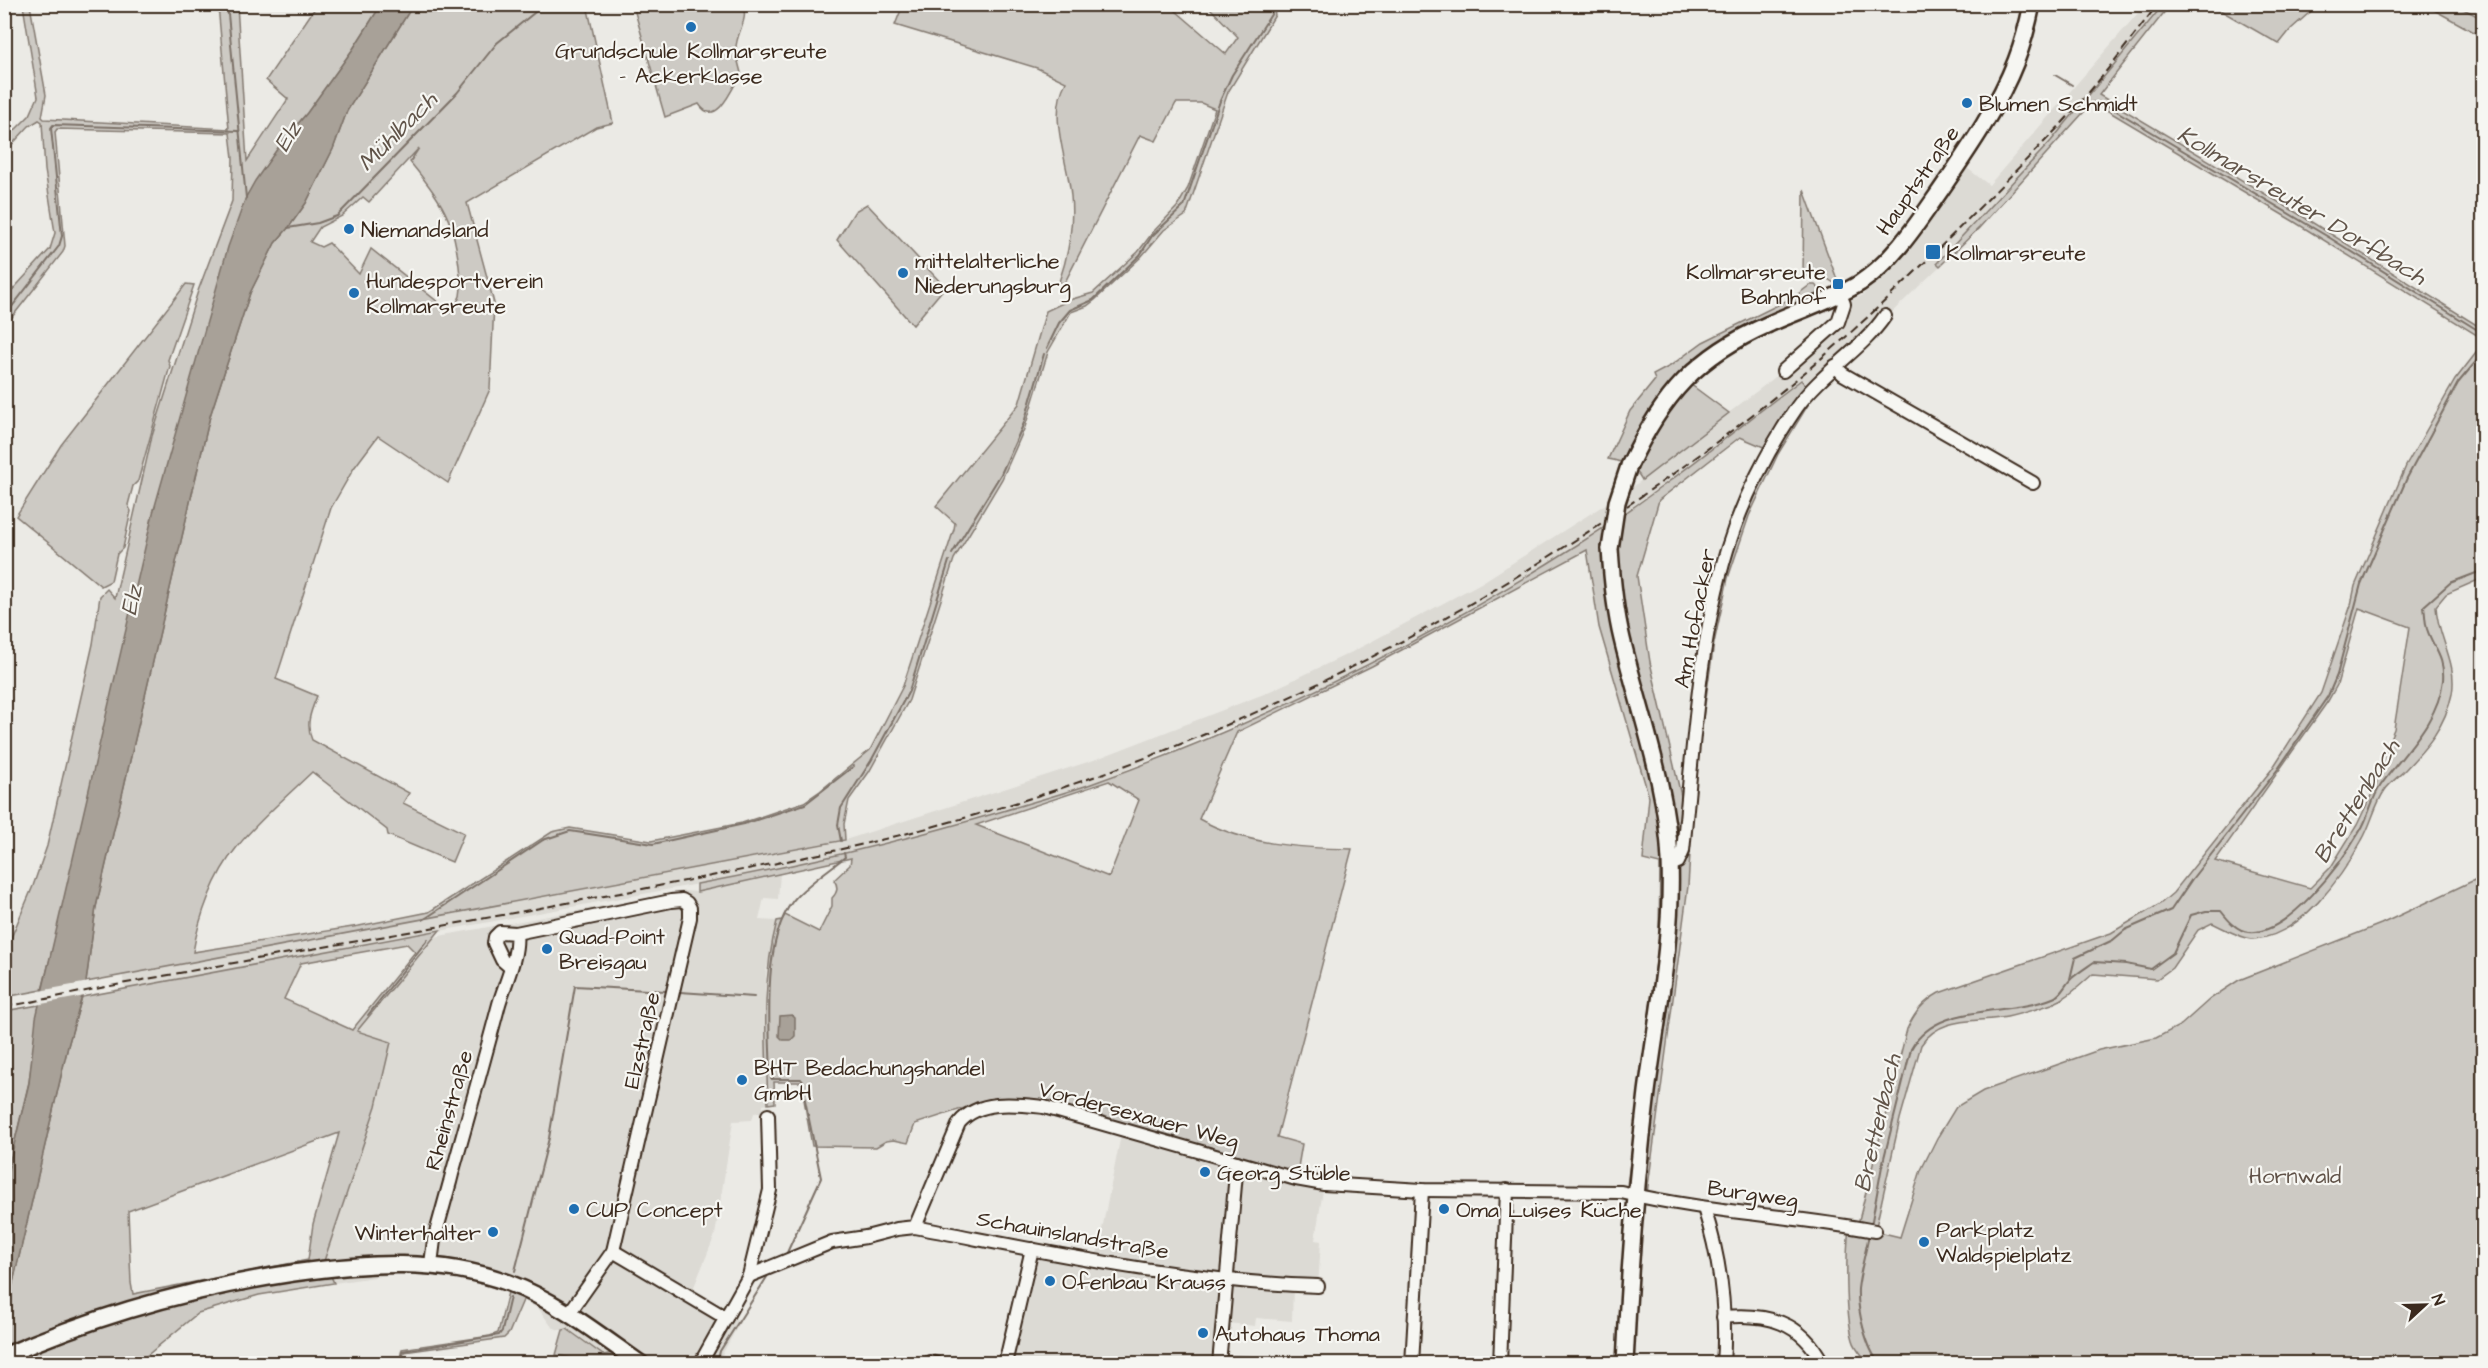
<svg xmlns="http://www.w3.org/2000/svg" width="2488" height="1368" font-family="'Architects Daughter',sans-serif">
	<rect width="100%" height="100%" fill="#ebeae5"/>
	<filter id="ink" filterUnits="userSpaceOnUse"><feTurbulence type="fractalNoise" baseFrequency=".0167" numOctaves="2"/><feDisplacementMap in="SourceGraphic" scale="12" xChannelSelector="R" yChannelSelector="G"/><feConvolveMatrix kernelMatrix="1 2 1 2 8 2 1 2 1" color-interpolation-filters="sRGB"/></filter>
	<g filter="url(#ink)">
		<g fill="#dcdad4">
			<polygon points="2145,5 2163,5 2051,141 1937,262 1940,266 1887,317 1873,324 1861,336 1835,366 1830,362 1806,386 1800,381 1649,495 1581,543 1481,605 1323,688 1091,784 955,825 840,854 770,871 125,988 122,974 845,840 1094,760 1264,694 1352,652 1481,583 1634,486 1783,371 1838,322 1844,304 1863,295 1963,165 1989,185"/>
			<polygon points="780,873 778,899 764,898 759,920 777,921 766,972 765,1027 768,1104 763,1105 763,1112 754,1113 752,1120 733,1121 715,1235 691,1294 740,1322 723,1353 721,1363 630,1363 603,1355 570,1330 559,1330 552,1327 538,1308 508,1293 477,1283 448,1277 395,1274 334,1283 324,1261 376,1106 390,1042 357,1032 434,937 684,891 697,892"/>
			<polygon points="1121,1135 1324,1184 1315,1240 1321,1241 1318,1286 1293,1285 1292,1321 1256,1318 1255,1326 1219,1322 1215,1363 1007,1364 1034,1261 1041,1256 1095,1264"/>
		</g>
		<g fill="#cdcac4" stroke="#847a71" stroke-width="1.5" fill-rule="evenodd">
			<path d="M 1239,4 L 1273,5 L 1275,15 L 1228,92 L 1186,215 L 1164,230 L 1141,257 L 1095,300 L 1087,306 L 1071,312 L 1048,352 L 1025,427 L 1002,479 L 954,559 L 909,700 L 869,772 L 849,800 L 844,824 L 845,840 L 86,982 L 96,907 L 210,416 L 250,293 L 275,243 L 289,227 L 306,203 L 333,149 L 347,111 L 413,5 L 587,5 L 613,123 L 596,127 L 467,203 L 494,303 L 490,389 L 448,483 L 378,436 L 354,468 L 331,508 L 276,679 L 317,696 C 311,711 305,724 312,740 L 409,793 L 403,803 L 464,833 L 452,862 L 388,835 L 387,830 L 312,772 C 287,796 259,820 237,847 C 214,875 199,916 193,952 L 359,926 L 429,912 L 552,832 L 570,828 L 651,841 L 742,823 L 804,802 L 820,791 L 870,750 L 903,686 L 954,529 L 955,523 L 936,506 L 1019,404 L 1046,311 L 1069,300 L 1093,293 L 1138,252 L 1153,232 L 1177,207 L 1188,188 L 1215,109 L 1201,103 L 1176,103 L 1156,141 L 1140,135 L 1064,284 L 1059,282 C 1069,253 1074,226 1071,196 C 1068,160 1047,116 1066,82 L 1037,68 L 895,25 L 903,5 L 1169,5 L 1226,54 L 1238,37 L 1207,5 ZM 419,148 L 410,162 C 448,208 457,227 461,288 L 460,296 L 452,313 L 371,249 L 359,274 L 329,243 L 321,247 L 310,242 L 320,227 L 342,216 L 363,197 L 369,202 Z"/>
			<polygon points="23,5 30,5 46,95 42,117 44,119 229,129 218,5 237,5 247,161 288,99 266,80 317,5 381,5 353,49 307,113 280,145 246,197 42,990 5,997 5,952 33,886 47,846 93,644 100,596 107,589 115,598 152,436 198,291 232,201 233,158 230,133 57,129 55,132 65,246 63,252 5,326 5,298 50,249 55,233 45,170 42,122 39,120 29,126 5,152 5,140 30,115 38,97"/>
			<path d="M 742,5 C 750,18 736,33 736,48 C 736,56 739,65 741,73 C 733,87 716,130 699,104 L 665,117 L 633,5 Z"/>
			<polygon points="2163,5 2170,5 2099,95 2297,213 2483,329 2483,339 2293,221 2093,102 1979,228 1940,266 1937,263 2051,141"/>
			<polygon points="2211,5 2318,5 2291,29 2279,44"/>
			<polygon points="2425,5 2456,5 2483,19 2483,37"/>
			<path d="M 1804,190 L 1838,282 L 1834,283 C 1822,275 1816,271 1803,278 Z"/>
			<polygon points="867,204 945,287 913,325 837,240 855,211"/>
			<polygon points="186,284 194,285 168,360 170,366 138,481 133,486 128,505 131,511 123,548 117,554 111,581 101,586 16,516 61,445"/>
			<path d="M 1810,285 L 1815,285 L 1823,292 L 1822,295 L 1809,303 L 1813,314 C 1765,333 1730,349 1690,384 L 1729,413 L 1642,480 C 1634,465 1624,462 1608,459 L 1630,411 L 1655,380 L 1653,375 L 1670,366 L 1703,342 L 1794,297 Z"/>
			<path d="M 2483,344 L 2483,578 L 2446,594 L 2436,606 C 2437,637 2458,662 2452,694 C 2445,727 2427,747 2404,771 C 2398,777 2390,783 2385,790 C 2375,804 2371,825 2362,840 C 2342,877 2300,937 2254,939 C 2241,939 2224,928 2212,923 L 2198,930 L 2172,968 L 2157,979 L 2093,974 C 2080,985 2068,998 2052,1004 C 2037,1009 2021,1014 2007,1017 C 1976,1023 1941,1015 1921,1045 L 1900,1119 L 1875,1231 L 1900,1237 L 1921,1170 L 1937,1138 L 1956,1107 L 1983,1091 L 2099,1050 L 2156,1038 L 2181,1025 L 2210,999 L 2239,980 L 2381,924 L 2483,876 L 2483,1363 L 1868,1363 C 1863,1356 1855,1348 1853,1340 C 1845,1313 1846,1255 1849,1227 L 1857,1228 L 1907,1029 C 1915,1012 1923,1002 1939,993 L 2111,933 L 2160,904 L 2173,893 L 2272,769 L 2321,693 L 2351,605 L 2355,586 L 2406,466 L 2455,380 ZM 2359,608 L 2410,627 L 2394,729 L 2375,774 L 2377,783 L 2357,825 L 2331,867 L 2310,888 L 2215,861 L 2328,701 L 2337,685 Z"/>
			<path d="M 1830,361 L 1838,369 L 1814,395 L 1778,454 L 1749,516 L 1728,578 L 1714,643 L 1695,773 L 1688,886 L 1647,1194 L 1627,1186 L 1659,939 L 1660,864 L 1643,860 L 1649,797 L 1599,627 L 1587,550 L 1372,666 L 1237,732 L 1199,819 C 1246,845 1299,848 1352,849 L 1277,1137 L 1302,1144 L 1297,1173 L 1057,1107 L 983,1102 L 915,1124 L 908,1143 L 894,1140 L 886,1141 L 876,1147 L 812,1146 L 801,1082 L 774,1082 L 775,1103 L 768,1104 C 766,1042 761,982 777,921 L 782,920 L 785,915 L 819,932 L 832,906 L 832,898 C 837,893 839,887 834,880 L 850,865 L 851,858 L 697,892 L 697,884 C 800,865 903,841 1003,811 C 1032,802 1062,794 1091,784 C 1262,723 1425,642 1577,545 C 1655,496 1727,436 1801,380 L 1806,386 ZM 1740,437 L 1766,448 L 1702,638 L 1682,800 L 1650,662 L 1637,576 L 1659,500 ZM 1109,781 L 1139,800 L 1109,877 L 976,825 Z"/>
			<path d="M 440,930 L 357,1031 L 391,1042 L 376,1106 L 324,1261 L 334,1283 L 259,1295 L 198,1313 L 138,1363 L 5,1363 L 5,1317 L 68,1046 L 82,997 ZM 407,944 L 415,952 L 352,1030 L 284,999 L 301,963 ZM 339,1133 L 313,1224 L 308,1260 L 133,1294 L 131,1283 L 128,1211 Z"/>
			<polygon points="39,1005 29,1082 5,1182 5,1011"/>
			<polygon points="508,1292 524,1298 509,1333 504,1338 404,1352 402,1363 399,1363 402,1349 490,1336 498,1333"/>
			<polygon points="567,1329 603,1355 614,1353 630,1363 596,1363 556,1355 563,1330"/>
		</g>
		<g fill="#a8a198" stroke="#7c7167" stroke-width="1.5">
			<polygon points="381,5 413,5 347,111 333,149 306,203 289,227 275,243 250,293 210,416 96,907 86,982 68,1046 5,1317 5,1182 29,1083 36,1018 153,513 228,247 246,197 255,181 280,145 307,113 353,49"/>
			<polygon points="792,1015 795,1018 795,1036 791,1040 783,1040 779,1036 780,1016"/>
		</g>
		<polygon fill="#ebeae5" points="89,982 85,996 36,1005 39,991"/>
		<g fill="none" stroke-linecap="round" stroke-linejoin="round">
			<g stroke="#7c7167" stroke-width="2">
				<polyline points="227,4 246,198"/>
				<polyline points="2055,75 2072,85"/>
				<polyline points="2103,103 2330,238 2484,334"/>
				<polyline points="288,228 318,223 337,216 457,93 497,43 545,4"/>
				<polyline points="4,317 59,246 62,236 51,128 53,125 239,131"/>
				<polyline points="1047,348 1059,323 1070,310 1093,300 1140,255 1152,236 1184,206 1220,101 1232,75 1272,13 1270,4"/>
				<polyline points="952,554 1001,474 1024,423 1044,354"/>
				<polyline points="841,841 838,825 841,808 871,761 909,691 949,561"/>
				<polyline points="423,920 543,840 570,831 653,844 744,824 805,804 854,766"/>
				<polyline points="2070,979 2075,958 2113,940 2125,930 2171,910 2192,879 2278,769 2328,696 2337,675 2361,584 2407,478 2458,383 2484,352"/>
				<polyline points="680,992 754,997"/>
				<polyline points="368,1015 428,939"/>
				<path d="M 1871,1226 L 1882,1166 L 1911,1049 C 1937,1001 2008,1017 2053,998 C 2062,995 2065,984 2072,978 C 2079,972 2087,967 2094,962 L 2126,964 L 2151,969 L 2173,953 L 2191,915 L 2206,911 L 2221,911 C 2228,920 2237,931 2249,932 C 2288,936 2342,862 2360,831 C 2369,817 2371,799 2381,785 C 2404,752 2438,723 2443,680 C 2445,657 2433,648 2427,629 C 2425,622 2425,613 2424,606 L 2450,583 L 2484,570"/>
				<path d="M 1869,1234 C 1866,1252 1860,1271 1858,1289 C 1857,1309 1866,1349 1880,1364"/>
				<path d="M 785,1257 L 821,1178 L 804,1095 L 804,1083 L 801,1079 L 771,1079 C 770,1028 760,933 798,895 C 812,881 830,869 845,857 L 844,853"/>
				<polyline points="515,1271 549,1138 575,986 666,991"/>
				<polyline points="401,1364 402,1351 499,1335 502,1331 510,1297"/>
				<polyline points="717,1364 720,1351 767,1277"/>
			</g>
			<defs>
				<g id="minor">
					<polyline points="1835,366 1843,374 2033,483"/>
					<polyline points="1783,371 1838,322 1844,304 1840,294"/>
					<path d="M 1670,865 L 1678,862 L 1683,851 C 1693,753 1698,644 1727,550 C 1742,501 1768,449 1797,407 C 1822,372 1862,350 1885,316"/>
					<polyline points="516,933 671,901 682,900 687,903 690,908 690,918 613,1251 570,1312"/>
					<path d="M 1704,1208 C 1720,1258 1727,1311 1723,1364"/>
					<path d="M 915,1227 C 1048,1252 1182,1282 1318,1286"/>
					<polyline points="613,1251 726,1318"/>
					<path d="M 431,1264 L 434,1240 L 450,1182 L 452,1174 C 468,1117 484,1061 499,1004 C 505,983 519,955 516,933 L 500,932 L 495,937 L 494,943 L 502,960 L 510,967"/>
					<path d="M 749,1276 L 832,1242 L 866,1237 L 897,1229 L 915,1227 L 959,1123 C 979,1099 1016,1104 1044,1107 L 1296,1179 L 1324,1184 L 1422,1190 L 1621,1192 C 1704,1212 1791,1215 1875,1231"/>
					<path d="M 1723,1317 C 1766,1313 1802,1321 1823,1364"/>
					<polyline points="930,1362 937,1364"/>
					<polyline points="1219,1363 1253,1364"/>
					<polyline points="700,1364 749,1276 770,1190 768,1115"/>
					<polyline points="1005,1364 1032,1249"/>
					<polyline points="1219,1364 1237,1162"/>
					<polyline points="1412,1364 1422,1190"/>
					<polyline points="1500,1364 1507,1190"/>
				</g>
				<g id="major">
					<path d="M 1629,466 C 1662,396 1696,356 1769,324 C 1799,310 1831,301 1860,283 C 1894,260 1917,224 1940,191 C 1968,150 1998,107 2016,61 C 2023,43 2028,24 2032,4"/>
					<path d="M 1610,549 C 1612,580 1615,610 1622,639 C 1640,714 1667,784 1670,861 C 1673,939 1657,1015 1647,1092 C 1636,1182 1629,1272 1625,1364"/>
					<path d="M 4,1356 C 97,1315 193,1288 293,1273 C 366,1263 439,1257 509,1283 C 559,1302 598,1334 641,1364"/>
				</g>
			</defs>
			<use href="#minor" stroke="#3b2a1e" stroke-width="16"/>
			<use href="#major" stroke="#3b2a1e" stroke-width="20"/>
			<use href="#minor" stroke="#f6f6f2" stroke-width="12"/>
			<use href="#major" stroke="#f6f6f2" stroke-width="15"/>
			<path stroke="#3b2a1e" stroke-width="2" stroke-dasharray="9 4.5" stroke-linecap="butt" d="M 4,1007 C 49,999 93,989 137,981 C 278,954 420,931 561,904 C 690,880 819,858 946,823 C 1256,739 1564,574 1810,368 C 1892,299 1965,222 2040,146 C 2084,103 2121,52 2158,4"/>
			<defs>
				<polyline id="major-bridge" points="1610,549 1617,502 1629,466"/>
			</defs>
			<use href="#major-bridge" stroke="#3b2a1e" stroke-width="20" stroke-linecap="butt"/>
			<use href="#major-bridge" stroke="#f6f6f2" stroke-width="15"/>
		</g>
	</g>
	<g fill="#1f6fb2" stroke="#f6f6f2" stroke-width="2">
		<circle cx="691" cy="27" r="6"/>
		<circle cx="1967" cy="103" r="6"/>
		<circle cx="349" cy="229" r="6"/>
		<rect x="1925" y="244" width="16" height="16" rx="3"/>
		<circle cx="903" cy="273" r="6"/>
		<rect x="1832" y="278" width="12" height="12" rx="3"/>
		<circle cx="354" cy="293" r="6"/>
		<circle cx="547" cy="949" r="6"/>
		<circle cx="742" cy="1080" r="6"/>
		<circle cx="1205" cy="1172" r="6"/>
		<circle cx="574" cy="1209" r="6"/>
		<circle cx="1444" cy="1209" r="6"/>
		<circle cx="493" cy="1232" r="6"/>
		<circle cx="1924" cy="1242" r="6"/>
		<circle cx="1050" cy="1281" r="6"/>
		<circle cx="1203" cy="1333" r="6"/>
	</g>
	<g text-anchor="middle" stroke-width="4.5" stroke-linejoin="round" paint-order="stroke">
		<g font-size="22" fill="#3b2a1e" stroke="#f6f6f2" text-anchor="start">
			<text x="691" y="58" text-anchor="middle">Grundschule Kollmarsreute<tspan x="691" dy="25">- Ackerklasse</tspan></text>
			<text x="1979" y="111">Blumen Schmidt</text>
			<text x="361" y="237">Niemandsland</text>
			<text x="1946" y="260">Kollmarsreute</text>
			<text x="915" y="268">mittelalterliche<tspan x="915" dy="25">Niederungsburg</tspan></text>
			<text x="1826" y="279" text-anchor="end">Kollmarsreute<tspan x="1826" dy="25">Bahnhof</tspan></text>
			<text x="366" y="288">Hundesportverein<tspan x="366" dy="25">Kollmarsreute</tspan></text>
			<text x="559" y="944">Quad-Point<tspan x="559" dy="25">Breisgau</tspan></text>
			<text x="754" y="1075">BHT Bedachungshandel<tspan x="754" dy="25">GmbH</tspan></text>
			<text x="1217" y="1180">Georg Stüble</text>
			<text x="586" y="1217">CUP Concept</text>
			<text x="1456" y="1217">Oma Luises Küche</text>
			<text x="1936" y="1237">Parkplatz<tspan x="1936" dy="25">Waldspielplatz</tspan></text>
			<text x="481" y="1240" text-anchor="end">Winterhalter</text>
			<text x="1062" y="1289">Ofenbau Krauss</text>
			<text x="1215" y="1341">Autohaus Thoma</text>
		</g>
		<g font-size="22" fill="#3b2a1e" stroke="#f6f6f2">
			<text transform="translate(1917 180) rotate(-55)" y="8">Hauptstraße</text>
			<text transform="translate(1694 618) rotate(-79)" y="8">Am Hofacker</text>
			<text transform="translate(641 1040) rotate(-77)" y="8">Elzstraße</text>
			<text transform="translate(448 1110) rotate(-74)" y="8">Rheinstraße</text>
			<text transform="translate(1139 1114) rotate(15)" y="8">Vordersexauer Weg</text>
			<text transform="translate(1753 1193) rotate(8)" y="8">Burgweg</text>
			<text transform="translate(1073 1234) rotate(10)" y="8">Schauinslandstraße</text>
		</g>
		<g font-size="22" fill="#605248" stroke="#f6f6f2">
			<text x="2295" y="1183">Hornwald</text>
		</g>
		<g font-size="24" font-style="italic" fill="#615449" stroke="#f6f6f2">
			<text transform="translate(397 131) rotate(-45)" y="8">Mühlbach</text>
			<text transform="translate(287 136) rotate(-58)" y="8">Elz</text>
			<text transform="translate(2302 205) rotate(31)" y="8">Kollmarsreuter Dorfbach</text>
			<text transform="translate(131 600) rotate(-77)" y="8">Elz</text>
			<text transform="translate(2356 801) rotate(-58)" y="8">Brettenbach</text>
			<text transform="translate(1877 1123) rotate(-77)" y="8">Brettenbach</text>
		</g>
	</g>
	<rect width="2488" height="1368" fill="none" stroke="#f6f6f2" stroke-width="24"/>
	<rect x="12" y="12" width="2464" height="1344" fill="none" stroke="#3b2a1e" stroke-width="2" filter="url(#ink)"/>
	<g transform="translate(2425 1305) rotate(68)" stroke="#f6f6f2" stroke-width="4.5" paint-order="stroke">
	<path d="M0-4.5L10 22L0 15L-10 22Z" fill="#3b2a1e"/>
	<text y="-9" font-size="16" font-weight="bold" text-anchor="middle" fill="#3b2a1e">N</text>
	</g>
</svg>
